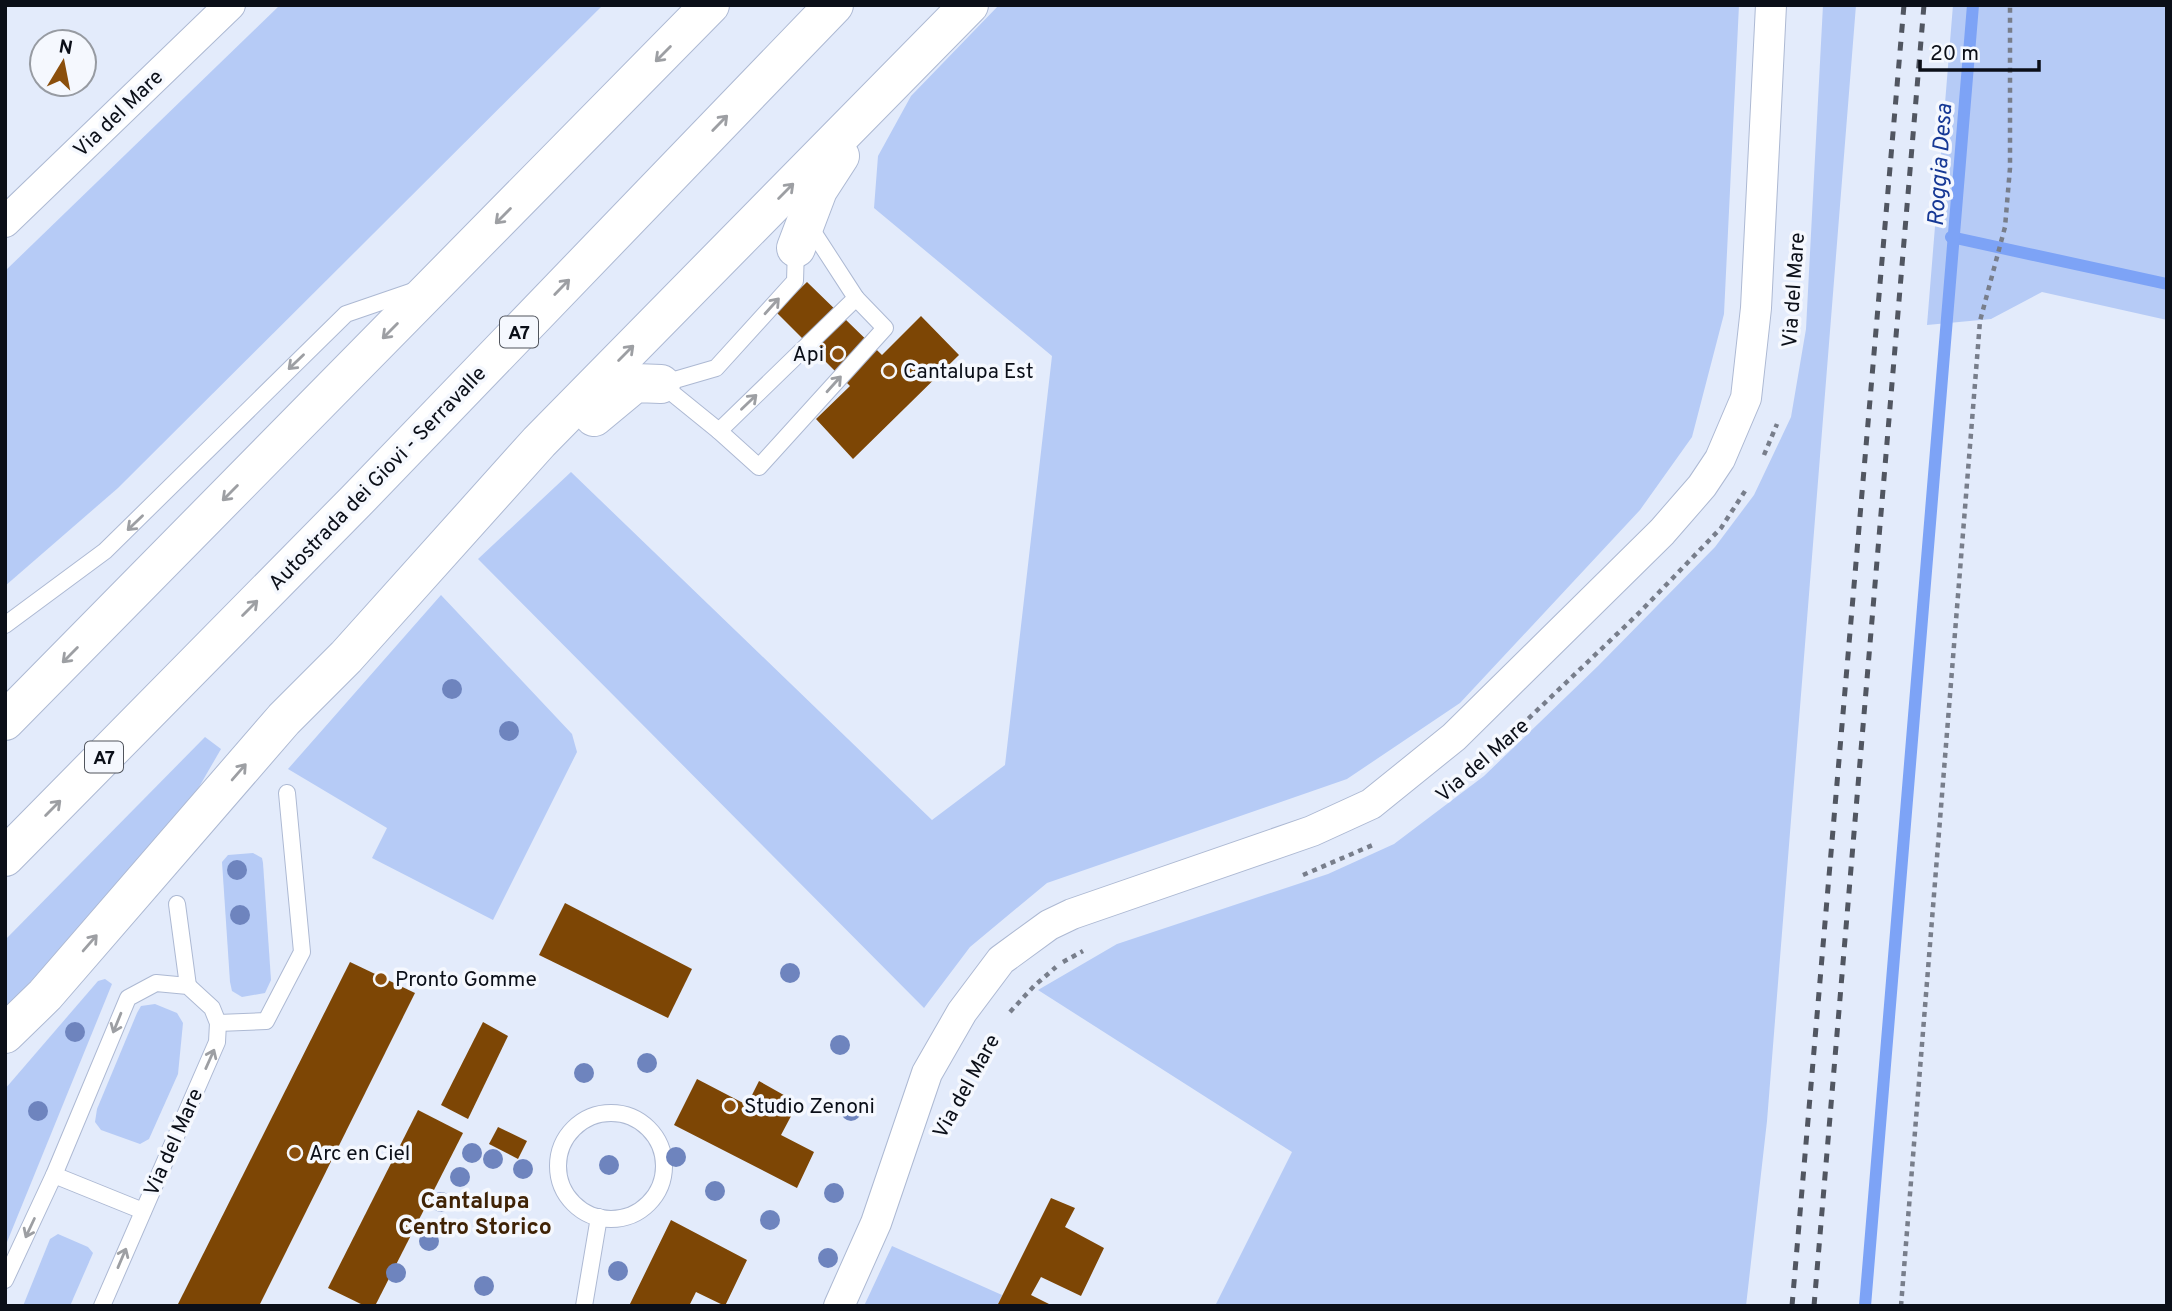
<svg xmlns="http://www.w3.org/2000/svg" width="2172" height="1311" font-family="Overpass,sans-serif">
	<rect width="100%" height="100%" fill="#e3ebfb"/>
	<g fill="#b6cbf6">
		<polygon points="280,5 603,5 118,488 5,586 5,271"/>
		<polygon points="999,5 1739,5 1724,314 1692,437 1640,510 1460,703 1347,779 1047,883 970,947 924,1008 478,559 571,472 932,820 1005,765 1052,356 874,208 878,156 911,96"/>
		<polygon points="1823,5 1856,5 1767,1121 1746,1306 1215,1306 1292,1152 1038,990 1117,944 1328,874 1394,844 1484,776 1598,666 1715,547 1754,495 1791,417 1806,329"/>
		<polygon points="1953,5 2167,5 2167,320 2042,292 1991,319 1927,325"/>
		<polygon points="441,595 572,734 577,752 493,920 372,858 387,828 288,769"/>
		<polygon points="205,737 221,749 177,825 5,1009 5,940"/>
		<polygon points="253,853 262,858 263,863 271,980 265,993 242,997 232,991 230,982 222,862 228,855"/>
		<polygon points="105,979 112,984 5,1247 5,1089 98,981"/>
		<polygon points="155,1004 177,1013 183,1023 178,1074 149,1139 140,1144 101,1130 95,1122 97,1109 137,1013 141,1006"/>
		<polygon points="58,1234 88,1247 93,1253 70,1306 23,1306 50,1239"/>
		<polygon points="892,1246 1002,1295 997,1306 864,1306"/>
	</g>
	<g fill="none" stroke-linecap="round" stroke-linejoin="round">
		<g stroke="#7da3f6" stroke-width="12">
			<polyline points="1951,237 2167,284"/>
			<polyline points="1865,1306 1973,5"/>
		</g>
	</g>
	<g fill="#7d4605">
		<polygon points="807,282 882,355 921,316 959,355 853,459 816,419 850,386 776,312"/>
		<polygon points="565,903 692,969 668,1018 539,955"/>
		<polygon points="350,962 415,993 259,1306 177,1306"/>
		<polygon points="483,1022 508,1036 468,1119 441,1105"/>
		<polygon points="697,1079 747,1105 759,1081 798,1103 781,1135 814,1152 797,1188 674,1125"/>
		<polygon points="418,1110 463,1133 375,1306 365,1306 328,1288"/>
		<polygon points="498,1127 527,1141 518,1159 489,1144"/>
		<polygon points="1051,1198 1075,1208 1065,1227 1104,1248 1081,1296 1041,1277 1031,1295 1053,1306 997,1306"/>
		<polygon points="671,1220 747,1260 725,1306 696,1292 689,1306 629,1306"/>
	</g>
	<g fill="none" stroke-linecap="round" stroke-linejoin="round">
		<defs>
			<g id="service">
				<polyline points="661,384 719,431 856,298 808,224"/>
				<polyline points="661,384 716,368 795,281 796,248"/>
				<polyline points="719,431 759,467 885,328 856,298"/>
				<polyline points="5,625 105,551 346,314 416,290"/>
				<polyline points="177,904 188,986"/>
				<polyline points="218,1023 266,1021 302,952 287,793"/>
				<circle cx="611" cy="1166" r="53"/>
				<polyline points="54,1175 143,1211"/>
				<polyline points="5,1280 54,1175 128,998 156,983 188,986 212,1008 218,1023 217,1042 102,1306"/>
				<polyline points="584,1306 599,1217"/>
			</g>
			<g id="minor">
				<polyline points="5,222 230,5"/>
				<polyline points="839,1306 876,1223 927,1073 962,1012 1001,960 1049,925 1072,914 1312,831 1371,804 1454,737 1662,532 1702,486 1720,459 1746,398 1756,308 1771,5"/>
			</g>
			<g id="motorway">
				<polyline points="796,248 818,190 840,156"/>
				<polyline points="594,417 635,383 661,384"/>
				<polyline points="5,721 710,5"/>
				<polyline points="5,857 356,501 834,5"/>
				<polyline points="5,1034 45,995 284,719 346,657 539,442 969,5"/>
			</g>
		</defs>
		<use href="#service" stroke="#adb9d3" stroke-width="18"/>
		<use href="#minor" stroke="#adb9d3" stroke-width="32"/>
		<use href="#motorway" stroke="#adb9d3" stroke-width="40"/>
		<g stroke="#787e8b" stroke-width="4.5" stroke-dasharray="5 5" stroke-linecap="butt">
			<polyline points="1764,455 1777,424"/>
			<polyline points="1485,760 1639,613 1721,528 1747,488"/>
			<polyline points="1303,875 1375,844"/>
			<polyline points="1063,962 1083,951"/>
			<polyline points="1010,1012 1034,986 1056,967"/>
			<polyline points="1901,1306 1980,321 2005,227 2010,168 2010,5"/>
		</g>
		<use href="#service" stroke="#fff" stroke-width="16"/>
		<use href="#minor" stroke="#fff" stroke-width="30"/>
		<use href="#motorway" stroke="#fff" stroke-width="38"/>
		<g stroke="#515661" stroke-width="5" stroke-dasharray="9 9" stroke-linecap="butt">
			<polyline points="1792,1306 1904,5"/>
			<polyline points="1814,1306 1924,5"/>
		</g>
	</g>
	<g fill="#6e84be">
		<circle cx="452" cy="689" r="10"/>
		<circle cx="509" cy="731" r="10"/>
		<circle cx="237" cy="870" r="10"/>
		<circle cx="240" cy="915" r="10"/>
		<circle cx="790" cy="973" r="10"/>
		<circle cx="75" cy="1032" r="10"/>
		<circle cx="840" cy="1045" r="10"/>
		<circle cx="647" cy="1063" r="10"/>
		<circle cx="584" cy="1073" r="10"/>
		<circle cx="38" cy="1111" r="10"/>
		<circle cx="851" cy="1111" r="10"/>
		<circle cx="472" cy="1153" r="10"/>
		<circle cx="676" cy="1157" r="10"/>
		<circle cx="493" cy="1159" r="10"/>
		<circle cx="609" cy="1165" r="10"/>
		<circle cx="523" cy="1169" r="10"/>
		<circle cx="460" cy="1177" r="10"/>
		<circle cx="715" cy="1191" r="10"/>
		<circle cx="834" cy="1193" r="10"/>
		<circle cx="441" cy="1202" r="10"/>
		<circle cx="770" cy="1220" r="10"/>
		<circle cx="429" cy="1241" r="10"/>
		<circle cx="828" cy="1258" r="10"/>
		<circle cx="618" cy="1271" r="10"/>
		<circle cx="396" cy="1273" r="10"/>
		<circle cx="484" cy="1286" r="10"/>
	</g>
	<defs><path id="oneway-shaft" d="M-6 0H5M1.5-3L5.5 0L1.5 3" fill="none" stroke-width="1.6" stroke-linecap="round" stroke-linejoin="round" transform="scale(1.75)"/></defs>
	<g stroke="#9d9fa3">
		<use href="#oneway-shaft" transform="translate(663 54) rotate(135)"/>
		<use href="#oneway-shaft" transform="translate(720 123) rotate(-46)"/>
		<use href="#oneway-shaft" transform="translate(786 191) rotate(-45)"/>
		<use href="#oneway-shaft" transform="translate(503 216) rotate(135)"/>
		<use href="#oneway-shaft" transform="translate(562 287) rotate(-46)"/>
		<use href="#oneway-shaft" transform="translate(772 306) rotate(-48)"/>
		<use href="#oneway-shaft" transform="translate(390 331) rotate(135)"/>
		<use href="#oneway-shaft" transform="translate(626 353) rotate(-45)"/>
		<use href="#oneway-shaft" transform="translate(296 362) rotate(136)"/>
		<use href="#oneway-shaft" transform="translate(834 384) rotate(-48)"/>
		<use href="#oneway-shaft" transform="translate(749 402) rotate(-44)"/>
		<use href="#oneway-shaft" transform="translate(230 493) rotate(135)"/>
		<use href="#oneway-shaft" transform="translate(135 523) rotate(136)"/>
		<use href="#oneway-shaft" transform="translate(250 608) rotate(-45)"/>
		<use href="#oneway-shaft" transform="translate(70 655) rotate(135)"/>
		<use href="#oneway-shaft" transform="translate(239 772) rotate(-49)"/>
		<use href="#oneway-shaft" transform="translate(53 808) rotate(-45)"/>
		<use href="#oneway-shaft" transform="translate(90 943) rotate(-49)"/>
		<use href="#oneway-shaft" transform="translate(117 1023) rotate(112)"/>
		<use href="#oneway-shaft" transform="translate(210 1059) rotate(-66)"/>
		<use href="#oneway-shaft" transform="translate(30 1228) rotate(115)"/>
		<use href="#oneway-shaft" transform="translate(122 1258) rotate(-67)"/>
	</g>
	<g fill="#8b4f0c" stroke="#f5f8fe" stroke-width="2.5">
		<circle cx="838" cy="354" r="7"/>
		<circle cx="889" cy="371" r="7"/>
		<circle cx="381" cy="979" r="7"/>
		<circle cx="730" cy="1106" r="7"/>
		<circle cx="295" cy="1153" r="7"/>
	</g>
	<g text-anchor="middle" stroke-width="7" stroke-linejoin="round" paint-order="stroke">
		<g fill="#f5f8fe" stroke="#51555d" stroke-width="2">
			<rect x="500" y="316.5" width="38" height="31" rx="5"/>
			<rect x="85" y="741.5" width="38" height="31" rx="5"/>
		</g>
		<g font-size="19" font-weight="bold" fill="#0b0f18">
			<text x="519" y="339">A7</text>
			<text x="104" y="764">A7</text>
		</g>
		<g font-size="21" fill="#0b0f18" stroke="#f5f8fe">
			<text transform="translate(118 113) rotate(-44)" y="7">Via del Mare</text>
			<text transform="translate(1793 290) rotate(-86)" y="7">Via del Mare</text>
			<text transform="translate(377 478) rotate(-46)" y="7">Autostrada dei Giovi - Serravalle</text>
			<text transform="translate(1482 760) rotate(-41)" y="7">Via del Mare</text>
			<text transform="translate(966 1086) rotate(-61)" y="7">Via del Mare</text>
			<text transform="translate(173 1142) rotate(-66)" y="7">Via del Mare</text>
		</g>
		<g font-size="21" fill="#0b0f18" stroke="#f5f8fe" text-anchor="start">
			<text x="824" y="361" text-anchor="end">Api</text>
			<text x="903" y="378">Cantalupa Est</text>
			<text x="395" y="986">Pronto Gomme</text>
			<text x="744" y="1113">Studio Zenoni</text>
			<text x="309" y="1160">Arc en Ciel</text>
		</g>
		<g font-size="23" font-style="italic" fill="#163895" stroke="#f5f8fe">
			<text transform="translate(1939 165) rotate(-86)" y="8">Roggia Desa</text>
		</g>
		<g font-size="23" font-weight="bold" fill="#402306" stroke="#f5f8fe">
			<text x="475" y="1208">Cantalupa<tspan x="475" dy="26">Centro Storico</tspan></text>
		</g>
	</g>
	<rect width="2172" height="1311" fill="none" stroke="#0b0f18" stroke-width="14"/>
	<g transform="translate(63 63) rotate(10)"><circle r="33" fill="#f5f8fe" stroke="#979ba2" stroke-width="2"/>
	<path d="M0-5L12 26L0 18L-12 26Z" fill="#8b4f0c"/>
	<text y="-10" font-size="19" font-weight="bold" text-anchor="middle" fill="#0b0f18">N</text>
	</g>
	<path d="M1920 60v10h119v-10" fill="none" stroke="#0b0f18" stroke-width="3.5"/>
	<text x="1930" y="60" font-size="21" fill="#0b0f18" stroke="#f5f8fe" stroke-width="5" paint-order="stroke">20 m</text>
</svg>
